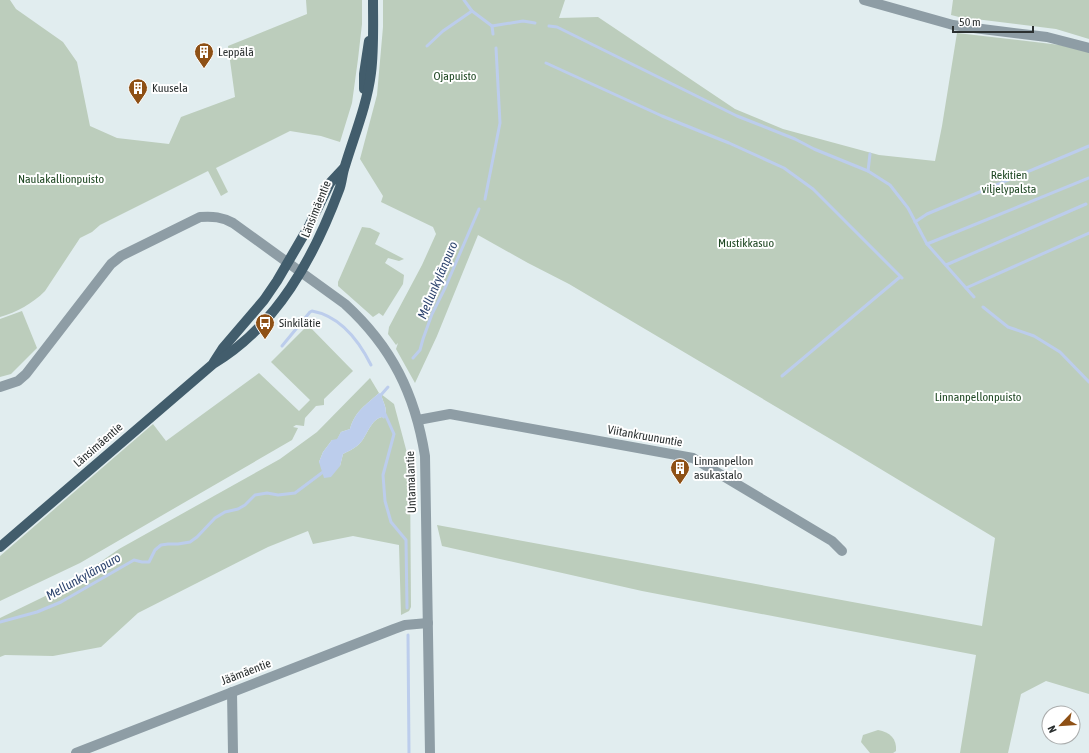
<svg xmlns="http://www.w3.org/2000/svg" width="1089" height="753" font-family="'Asap Condensed',sans-serif">
	<rect width="100%" height="100%" fill="#e1edef"/>
	<g fill="#bccdbc">
		<path d="M 0,0 L 10,0 L 16,9 L 63,42 L 77,62 L 90,126 L 117,138 L 169,144 L 181,117 L 235,97 L 228,46 L 307,14 L 306,0 L 362,0 L 362,24 L 358,59 L 352,103 L 340,142 L 321,136 L 290,131 L 216,168 L 228,192 L 221,196 L 208,171 L 100,225 L 92,232 L 80,238 L 45,291 C 32,304 17,312 0,317 Z"/>
		<polygon points="383,0 565,0 559,18 598,17 735,109 783,129 879,155 935,161 942,126 957,33 1060,45 1089,52 1089,694 1046,681 1021,694 1008,753 960,753 976,655 642,591 442,546 437,525 982,626 995,538 849,450 569,284 528,263 478,235 437,336 415,383 396,349 398,343 396,345 388,334 389,327 422,265 436,234 433,227 381,202 383,196 360,159 377,95 383,27"/>
		<polygon points="953,0 1089,0 1089,39 1056,29 959,17 951,15"/>
		<polygon points="362,227 370,228 380,233 375,244 404,259 399,261 388,258 385,263 404,275 403,284 383,316 379,313 373,317 338,286 338,282"/>
		<polygon points="22,311 37,348 11,374 0,377 0,319"/>
		<polygon points="308,325 353,371 324,399 324,405 316,406 305,418 304,426 296,425 293,427 298,428 292,440 80,563 0,601 0,556 153,424 166,441 259,373 299,411 310,400 271,362"/>
		<path d="M 370,378 L 379,393 C 366,405 355,411 350,429 L 341,432 L 337,440 L 332,440 L 323,452 L 319,462 L 321,464 L 321,469 L 340,466 L 343,454 C 347,452 353,449 357,446 C 367,439 369,420 382,417 L 384,418 C 389,410 383,403 381,394 L 394,404 L 407,453 L 410,469 L 411,607 L 409,611 L 401,615 L 399,545 L 353,536 L 313,544 L 308,531 L 268,547 L 138,613 L 101,647 L 53,656 L 5,655 L 0,657 L 0,618 L 66,586 L 119,549 L 280,459 L 317,432 Z"/>
		<path d="M 878,730 C 890,732 897,739 896,751 L 893,753 L 870,753 L 861,742 L 863,735 Z"/>
	</g>
	<path fill="#bccdec" d="M 379,393 L 381,394 C 383,403 389,410 384,419 L 382,417 C 369,420 367,439 357,446 C 353,449 347,452 343,454 L 340,466 L 331,477 L 324,478 L 319,462 L 323,452 L 332,440 L 337,439 L 341,432 L 350,429 C 355,411 366,405 379,393 Z"/>
	<g fill="none" stroke-linecap="round" stroke-linejoin="round">
		<g stroke="#bccdec" stroke-width="3">
			<polyline points="464,0 472,11 492,26 493,34"/>
			<polyline points="492,26 523,21 535,23"/>
			<polyline points="549,26 557,27 737,116 795,139 814,149 868,171 890,185 908,208 927,244 974,297"/>
			<polyline points="427,46 443,31 472,11"/>
			<polyline points="546,63 662,116 729,143 784,168 813,189 902,278"/>
			<polyline points="868,171 870,154"/>
			<polyline points="485,199 500,123 496,48"/>
			<polyline points="915,222 927,214 1089,146"/>
			<polyline points="927,244 1089,178"/>
			<polyline points="946,265 1086,204"/>
			<polyline points="966,288 1089,233"/>
			<polyline points="983,307 1008,327 1034,336 1060,352 1089,382"/>
			<path d="M 282,346 L 310,312 L 312,311 C 340,316 359,341 371,365"/>
			<polyline points="413,358 420,350 423,339 432,314 445,288 479,209"/>
			<polyline points="782,376 900,277"/>
			<polyline points="380,396 388,387"/>
			<polyline points="385,414 394,434 383,475 385,501 391,522 406,540 407,608"/>
			<polyline points="0,622 37,612 61,602 134,560 142,562 149,562 155,550 161,545 168,544 178,544 190,542 197,537 215,518 225,512 238,509 245,505 255,495 267,493 278,495 295,493 323,472"/>
			<polyline points="408,635 409,753"/>
		</g>
		<g stroke="#8e9da5" stroke-width="10">
			<polyline points="864,0 953,25 974,28 1047,37 1089,48"/>
			<path d="M 0,387 L 18,381 L 26,374 L 111,264 L 121,256 L 200,217 C 213,216 222,217 233,223 L 345,304 C 392,347 415,394 425,456 L 430,753"/>
			<polyline points="418,420 450,414 693,458 832,541 842,551"/>
			<polyline points="232,692 233,753"/>
			<polyline points="76,753 394,629 405,625 428,623"/>
		</g>
		<g stroke="#425d6c" stroke-width="10">
			<polyline points="364,89 364,74 369,41"/>
			<polyline points="214,362 223,348 264,300 277,281 309,226 330,183 344,168"/>
			<path d="M 0,547 L 213,364 C 277,326 314,257 339,190 C 342,183 342,174 345,166 C 354,136 367,105 371,73 C 374,49 373,24 373,0"/>
		</g>
	</g>
	<defs>
		<symbol id="building-pin" viewBox="-11 -11 22 30"><path d="M0 17L-7.5 6A9.5 9.5 0 1 1 7.5 6Z" fill="#8e5015" stroke="#fff"/><path d="M-4-6H4V6H1V3H-1V6H-4ZM-2.5-4.3h1.7v1.8h-1.7ZM.8-4.3h1.7v1.8H.8ZM-2.5-1h1.7V.8h-1.7ZM.8-1h1.7V.8H.8Z" fill="#fff"/></symbol>
		<symbol id="bus-pin" viewBox="-11 -11 22 30"><path d="M0 17L-7.5 6A9.5 9.5 0 1 1 7.5 6Z" fill="#8e5015" stroke="#fff"/><path d="M-5-6H5V4H4V6H2V4H-2V6H-4V4H-5ZM-3.5-4V0h7V-4ZM-3.5 1.2v1.5H-2V1.2ZM2 1.2v1.5H3.5V1.2Z" fill="#fff"/></symbol>
	</defs>
	<g fill-rule="evenodd">
		<use href="#building-pin" x="193" y="41" width="22" height="30"/>
		<use href="#building-pin" x="127" y="77" width="22" height="30"/>
		<use href="#bus-pin" x="254" y="312" width="22" height="30"/>
		<use href="#building-pin" x="669" y="457" width="22" height="30"/>
	</g>
	<g text-anchor="middle" stroke-width="4" stroke-linejoin="round" paint-order="stroke">
		<g font-size="12" fill="#2b3030" stroke="#fff" text-anchor="start">
			<text x="218" y="56">Leppälä</text>
			<text x="152" y="92">Kuusela</text>
			<text x="279" y="327">Sinkilätie</text>
			<text x="694" y="465">Linnanpellon<tspan x="694" dy="14">asukastalo</tspan></text>
		</g>
		<g font-size="12" fill="#1f4823" stroke="#fff">
			<text x="455" y="80">Ojapuisto</text>
			<text x="1009" y="179">Rekitien<tspan x="1009" dy="14">viljelypalsta</tspan></text>
			<text x="61" y="183">Naulakallionpuisto</text>
			<text x="746" y="247">Mustikkasuo</text>
			<text x="978" y="401">Linnanpellonpuisto</text>
		</g>
		<g font-size="12" fill="#2b3030" stroke="#fff">
			<text transform="translate(316 209) rotate(-68)" y="4">Länsimäentie</text>
			<text transform="translate(645 436) rotate(10)" y="4">Viitankruununtie</text>
			<text transform="translate(98 445) rotate(-41)" y="4">Länsimäentie</text>
			<text transform="translate(411 482) rotate(-92)" y="4">Untamalantie</text>
			<text transform="translate(246 672) rotate(-21)" y="4">Jäämäentie</text>
		</g>
		<g font-size="13" font-style="italic" fill="#2e456f" stroke="#fff">
			<text transform="translate(437 280) rotate(-67)" y="5">Mellunkylänpuro</text>
			<text transform="translate(83 576) rotate(-29)" y="5">Mellunkylänpuro</text>
		</g>
	</g>
	<g transform="translate(1061 725) rotate(245)"><circle r="19" fill="#ffffff" stroke="#aaacac"/>
	<path d="M0-3L7 15L0 10L-7 15Z" fill="#8e5015"/>
	<text y="-6" font-size="11" font-weight="bold" text-anchor="middle" fill="#2b3030">N</text>
	</g>
	<path d="M953 26v6h80v-6" fill="none" stroke="#2b3030" stroke-width="2"/>
	<text x="959" y="26" font-size="12" fill="#2b3030" stroke="#ffffff" stroke-width="3" paint-order="stroke">50 m</text>
</svg>
